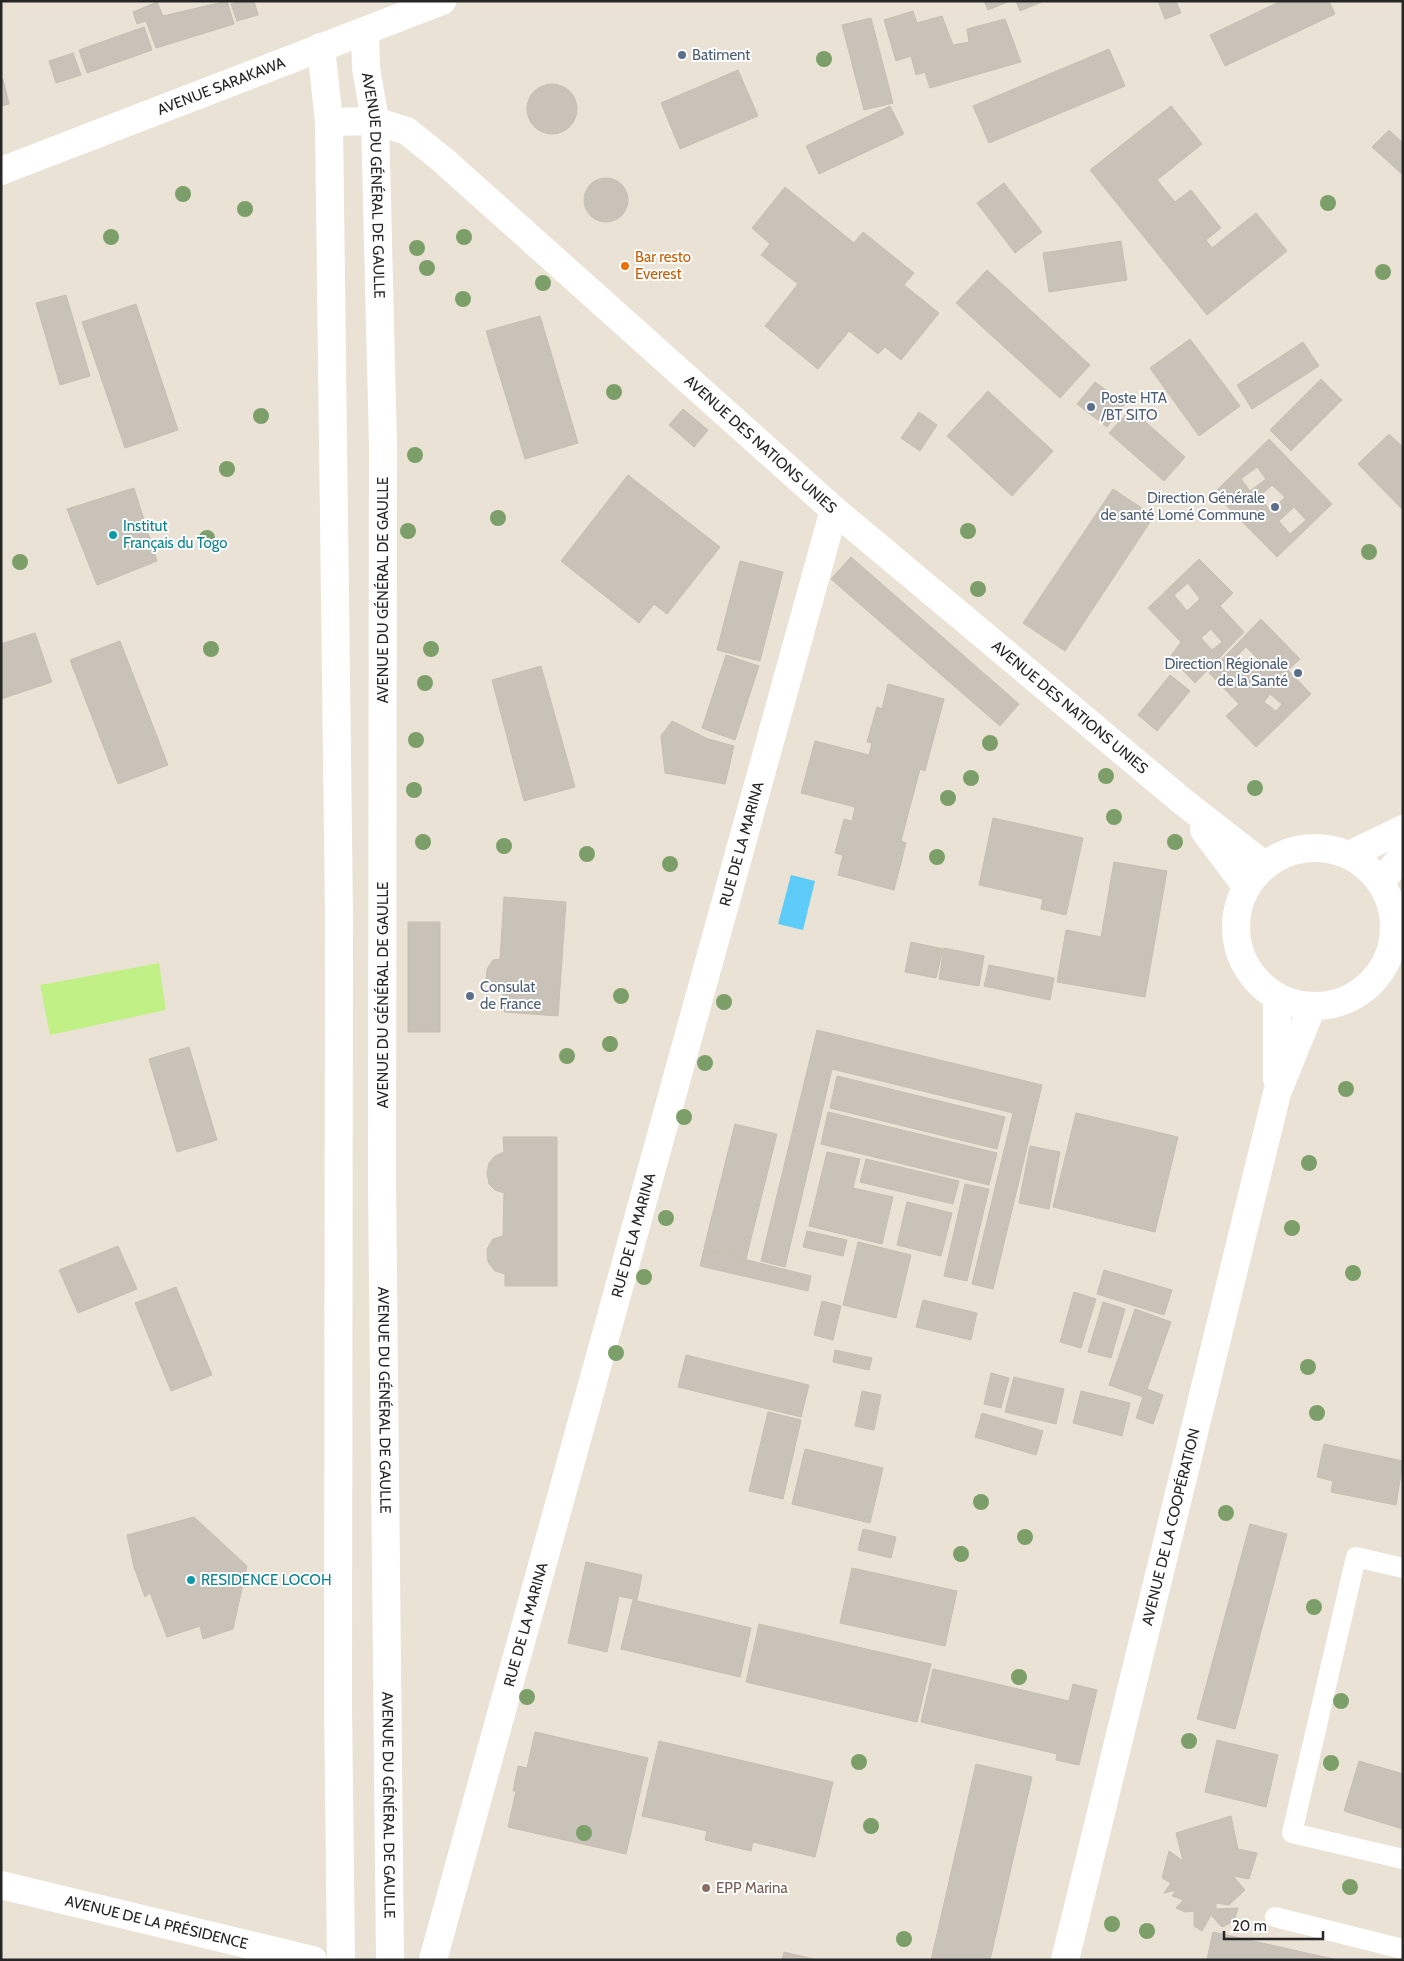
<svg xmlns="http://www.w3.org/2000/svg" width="1404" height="1961" font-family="Cabin,sans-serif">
	<rect width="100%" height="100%" fill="#ebe2d6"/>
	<polygon fill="#c1f186" points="159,963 166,1010 50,1035 40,985"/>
	<polygon fill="#5dccf9" points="791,875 815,881 803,930 778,924"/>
	<g fill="#c9c2b9" stroke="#c6bfb0" fill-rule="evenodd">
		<polygon points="227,1 234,24 156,48 146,21 137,24 133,12 157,2 163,16"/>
		<polygon points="241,1 254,1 258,15 237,21 231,4"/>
		<polygon points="984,1 1010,1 988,10"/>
		<polygon points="1016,1 1044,1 1020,11"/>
		<polygon points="1158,1 1176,1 1181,13 1165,19"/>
		<polygon points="1281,1 1329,1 1335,14 1225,66 1210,35"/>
		<polygon points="913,11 917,23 942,16 953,45 969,42 967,29 1005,19 1021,62 930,88 925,72 916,75 911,56 896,61 884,20"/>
		<polygon points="871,18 893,103 864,110 842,25"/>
		<polygon points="144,27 152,50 87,73 79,50"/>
		<polygon points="1109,49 1125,86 989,143 973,106"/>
		<polygon points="73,53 81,75 56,83 49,61"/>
		<polygon points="738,70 758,116 680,149 661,103"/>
		<polygon points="3,79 9,104 1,106 1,80"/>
		<circle cx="552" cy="109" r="25"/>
		<polygon points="890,106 904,134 819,174 806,146"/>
		<polygon points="1171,106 1202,144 1157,180 1175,202 1191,190 1221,228 1206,240 1212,248 1256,213 1287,251 1207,315 1090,170"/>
		<polygon points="1389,130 1403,143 1403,175 1372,147"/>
		<circle cx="606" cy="200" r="22"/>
		<polygon points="1004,183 1042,232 1015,253 977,203"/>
		<polygon points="785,187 854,243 863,232 914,273 904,285 939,313 901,360 885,347 878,354 849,331 818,369 765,326 798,284 761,255 770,244 752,228"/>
		<polygon points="1121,241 1127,280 1049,292 1043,253"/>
		<polygon points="987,270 1090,365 1060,398 956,303"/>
		<polygon points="66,295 90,376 60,385 36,303"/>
		<polygon points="136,304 178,430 125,448 82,322"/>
		<polygon points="540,316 578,443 525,459 486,331"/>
		<polygon points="1190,339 1240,406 1199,436 1150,368"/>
		<polygon points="1303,342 1319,366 1252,409 1237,385"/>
		<polygon points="1321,379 1342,400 1291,451 1270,430"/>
		<polygon points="1095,382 1125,404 1107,427 1077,404"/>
		<polygon points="988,391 1053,451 1012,496 947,436"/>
		<polygon points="683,409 708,430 694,447 669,425"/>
		<polygon points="1131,409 1185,457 1164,481 1109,433"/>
		<polygon points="919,412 937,425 920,451 901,438"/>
		<polygon points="1389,434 1403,447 1403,510 1358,464"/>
		<path d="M 1269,439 L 1332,504 L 1277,557 L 1214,493 ZM 1257,467 L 1266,479 L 1250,491 L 1241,479 ZM 1272,485 L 1285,497 L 1271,511 L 1259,497 ZM 1294,507 L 1306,520 L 1290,534 L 1279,521 Z"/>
		<polygon points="628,475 720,547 667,614 654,604 639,623 561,561"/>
		<polygon points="134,488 157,561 97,585 67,509"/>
		<polygon points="1113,489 1154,516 1065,651 1023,623"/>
		<polygon points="851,557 1019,704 1000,726 831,579"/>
		<path d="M 1199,559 L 1233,593 L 1220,606 L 1244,632 L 1195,683 L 1170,657 L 1181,642 L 1148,608 ZM 1188,583 L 1200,599 L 1187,611 L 1174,595 ZM 1211,629 L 1222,642 L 1212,650 L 1201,638 Z"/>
		<polygon points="740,561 783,572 760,661 717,650"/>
		<path d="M 1261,619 L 1300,659 L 1288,670 L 1311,694 L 1256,747 L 1226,716 L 1239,704 L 1209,673 ZM 1246,647 L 1259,660 L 1247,672 L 1234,659 ZM 1270,694 L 1282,704 L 1276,711 L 1264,702 Z"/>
		<polygon points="35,633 52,682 1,699 1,644"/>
		<polygon points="120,641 168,765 118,784 70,660"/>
		<polygon points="726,655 759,666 735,740 702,728"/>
		<polygon points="541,666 575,787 524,801 492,680"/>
		<polygon points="1170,675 1190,691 1157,731 1138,715"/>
		<polygon points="888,684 944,699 925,771 920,769 901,841 906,843 894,890 838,875 843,855 835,853 844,819 852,821 855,807 801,793 815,741 869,755 872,743 867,742 877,707 882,709"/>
		<polygon points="672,721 708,739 734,746 725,784 665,773 661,736"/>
		<polygon points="993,818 1083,838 1066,915 1041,909 1043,899 979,885"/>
		<polygon points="1114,862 1167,871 1145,997 1057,982 1066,930 1101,937"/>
		<polygon points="504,897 566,902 558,1016 504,1012 503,994 491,989 486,981 487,969 493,960 500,959"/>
		<rect x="408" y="922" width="32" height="110"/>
		<polygon points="911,942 943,949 936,978 905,972"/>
		<polygon points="944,948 984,956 979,986 939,979"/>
		<polygon points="989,965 1054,978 1050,1000 984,986"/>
		<polygon points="817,1030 1042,1085 993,1289 972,1284 1013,1113 832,1069 785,1267 761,1261"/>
		<polygon points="189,1047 217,1140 177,1152 149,1059"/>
		<polygon points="837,1076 1005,1117 997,1149 830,1108"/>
		<polygon points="828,1112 997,1153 989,1185 821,1144"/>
		<polygon points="1076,1113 1178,1137 1155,1232 1053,1207"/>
		<polygon points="735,1124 777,1134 746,1259 704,1248"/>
		<polygon points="503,1137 557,1137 557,1286 505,1286 505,1274 495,1271 488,1262 487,1249 493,1239 503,1236 504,1193 495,1190 489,1184 487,1173 489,1163 495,1156 504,1152"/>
		<polygon points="1030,1146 1060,1152 1049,1209 1019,1203"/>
		<polygon points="827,1152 860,1159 853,1188 893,1197 882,1244 809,1226"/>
		<polygon points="866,1159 959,1181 953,1204 860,1182"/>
		<polygon points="965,1184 989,1189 967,1281 944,1276"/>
		<polygon points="907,1202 952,1213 941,1256 897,1245"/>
		<polygon points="807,1231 847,1240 843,1256 803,1247"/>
		<polygon points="858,1242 911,1255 896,1318 843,1305"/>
		<polygon points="118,1246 137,1289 78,1313 59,1270"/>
		<polygon points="704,1249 811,1276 808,1291 700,1266"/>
		<polygon points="1104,1270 1172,1290 1164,1315 1097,1294"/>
		<polygon points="176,1287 212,1375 171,1391 135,1303"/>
		<polygon points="1074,1292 1096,1299 1081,1348 1060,1342"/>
		<polygon points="923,1300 977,1313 971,1340 916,1327"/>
		<polygon points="822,1301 841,1306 833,1340 814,1335"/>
		<polygon points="1103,1302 1125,1309 1111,1358 1088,1352"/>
		<polygon points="1135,1309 1171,1322 1147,1389 1163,1395 1153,1424 1136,1418 1143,1397 1109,1385"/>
		<polygon points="835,1350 872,1358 869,1370 833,1362"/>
		<polygon points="686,1355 809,1385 801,1417 678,1387"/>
		<polygon points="991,1373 1009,1378 1001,1408 984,1404"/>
		<polygon points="1014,1377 1064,1389 1056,1424 1005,1412"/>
		<polygon points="862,1391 881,1395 874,1430 855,1426"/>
		<polygon points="1081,1391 1130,1403 1122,1436 1073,1423"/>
		<polygon points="768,1412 801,1420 783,1499 749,1491"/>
		<polygon points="982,1413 1043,1431 1036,1455 975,1437"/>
		<polygon points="1324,1444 1403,1461 1396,1505 1331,1492 1333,1481 1317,1477"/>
		<polygon points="805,1449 883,1468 870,1523 792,1504"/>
		<polygon points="194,1517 247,1566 233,1629 203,1639 200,1626 167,1637 150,1593 145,1597 134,1567 127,1535"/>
		<polygon points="1250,1524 1287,1534 1235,1729 1197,1719"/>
		<polygon points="863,1529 896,1537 891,1558 858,1550"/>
		<polygon points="586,1562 642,1575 637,1600 619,1596 607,1652 568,1643"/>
		<polygon points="852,1568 957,1591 945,1646 840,1623"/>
		<polygon points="633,1600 751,1628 740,1677 621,1649"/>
		<polygon points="759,1624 931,1664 917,1722 746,1682"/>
		<polygon points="933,1669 1069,1701 1073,1684 1097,1690 1079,1765 1056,1760 1057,1754 921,1722"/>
		<polygon points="535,1732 648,1758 626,1854 508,1827 516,1791 513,1791 518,1766 527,1768"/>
		<polygon points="1217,1740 1278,1755 1266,1807 1205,1792"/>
		<polygon points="659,1741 833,1782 815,1857 753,1842 751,1851 705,1840 707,1831 642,1816"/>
		<polygon points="1359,1761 1403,1774 1403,1829 1344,1811"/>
		<polygon points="976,1764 1032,1777 990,1960 931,1960"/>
		<polygon points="1231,1816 1238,1849 1257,1853 1249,1879 1233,1876 1245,1890 1229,1905 1216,1903 1216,1909 1238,1908 1234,1921 1222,1927 1211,1915 1202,1931 1194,1926 1194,1911 1185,1912 1176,1908 1183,1900 1172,1896 1176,1890 1164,1893 1171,1883 1162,1878 1169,1851 1183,1861 1176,1833"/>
		<polygon points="1213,1932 1338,1960 1207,1960"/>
		<polygon points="784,1952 817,1960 782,1960"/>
	</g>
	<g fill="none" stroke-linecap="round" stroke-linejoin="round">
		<g stroke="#fff" stroke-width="20">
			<polyline points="1403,1568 1356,1557 1292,1833 1403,1859"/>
			<polyline points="1275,1917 1403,1949"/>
		</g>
		<g stroke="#fff" stroke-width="28">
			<path id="s1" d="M 329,122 L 375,121 L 407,131 L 444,161 L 834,510 L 1182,801 L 1264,865"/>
			<polyline points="1204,830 1246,886"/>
			<circle cx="1315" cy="927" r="79"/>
			<polyline points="1349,855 1403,829"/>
			<polyline points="1381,881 1403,856"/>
			<polyline points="1277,1079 1277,997"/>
			<path id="s2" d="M 1,1885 L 313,1960"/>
			<path id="s3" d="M 433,1960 L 834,510"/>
			<path id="s4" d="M 1065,1960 L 1277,1093 L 1312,1007"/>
		</g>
		<g stroke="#fff" stroke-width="28">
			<path id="s5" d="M 365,31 L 366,68 L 375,121 L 383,445 L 382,1182 L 390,1960"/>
			<polyline points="321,47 329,122 339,915 338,1703 341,1960"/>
			<path id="s6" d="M 1,171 L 442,1"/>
		</g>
	</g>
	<g fill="#7c9f6a">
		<circle cx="824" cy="59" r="8"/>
		<circle cx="183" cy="194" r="8"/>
		<circle cx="1328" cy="203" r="8"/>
		<circle cx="245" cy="209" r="8"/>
		<circle cx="111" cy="237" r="8"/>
		<circle cx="464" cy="237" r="8"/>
		<circle cx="417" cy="248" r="8"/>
		<circle cx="427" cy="268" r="8"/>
		<circle cx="1383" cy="272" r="8"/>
		<circle cx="543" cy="283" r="8"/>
		<circle cx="463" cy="299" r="8"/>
		<circle cx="614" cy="392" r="8"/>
		<circle cx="261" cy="416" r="8"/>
		<circle cx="415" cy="455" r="8"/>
		<circle cx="227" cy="469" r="8"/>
		<circle cx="498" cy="518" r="8"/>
		<circle cx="408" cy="531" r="8"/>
		<circle cx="968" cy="531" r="8"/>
		<circle cx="207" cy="538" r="8"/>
		<circle cx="1369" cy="552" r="8"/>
		<circle cx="20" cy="562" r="8"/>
		<circle cx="978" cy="589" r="8"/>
		<circle cx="211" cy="649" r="8"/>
		<circle cx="431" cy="649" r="8"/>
		<circle cx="425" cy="683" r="8"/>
		<circle cx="416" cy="740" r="8"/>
		<circle cx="990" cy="743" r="8"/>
		<circle cx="1106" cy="776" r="8"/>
		<circle cx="971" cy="778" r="8"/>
		<circle cx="1255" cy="788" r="8"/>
		<circle cx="414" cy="790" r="8"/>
		<circle cx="948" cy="798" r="8"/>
		<circle cx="1114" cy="817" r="8"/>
		<circle cx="423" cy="842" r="8"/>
		<circle cx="1175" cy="842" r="8"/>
		<circle cx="504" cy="846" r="8"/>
		<circle cx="587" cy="854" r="8"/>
		<circle cx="937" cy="857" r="8"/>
		<circle cx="670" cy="864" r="8"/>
		<circle cx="621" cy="996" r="8"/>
		<circle cx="724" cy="1002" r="8"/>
		<circle cx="610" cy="1044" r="8"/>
		<circle cx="567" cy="1056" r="8"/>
		<circle cx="705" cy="1063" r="8"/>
		<circle cx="1346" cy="1089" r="8"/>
		<circle cx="684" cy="1117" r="8"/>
		<circle cx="1309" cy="1163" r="8"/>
		<circle cx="666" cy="1218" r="8"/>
		<circle cx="1292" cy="1228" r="8"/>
		<circle cx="1353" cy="1273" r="8"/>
		<circle cx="644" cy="1277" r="8"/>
		<circle cx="616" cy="1353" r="8"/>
		<circle cx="1308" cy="1367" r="8"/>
		<circle cx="1317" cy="1413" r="8"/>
		<circle cx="981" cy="1502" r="8"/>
		<circle cx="1226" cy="1513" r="8"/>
		<circle cx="1025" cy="1537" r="8"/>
		<circle cx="961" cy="1554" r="8"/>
		<circle cx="1314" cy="1607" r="8"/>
		<circle cx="1019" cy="1677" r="8"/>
		<circle cx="527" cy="1697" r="8"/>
		<circle cx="1341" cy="1701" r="8"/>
		<circle cx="1189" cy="1741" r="8"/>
		<circle cx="859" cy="1762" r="8"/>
		<circle cx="1331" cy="1763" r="8"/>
		<circle cx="871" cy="1826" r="8"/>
		<circle cx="584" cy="1833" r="8"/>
		<circle cx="1350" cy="1887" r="8"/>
		<circle cx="1112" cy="1924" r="8"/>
		<circle cx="1147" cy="1931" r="8"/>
		<circle cx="904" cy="1939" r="8"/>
	</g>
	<g fill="#5c6f8a" stroke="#fff" stroke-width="2">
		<circle cx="682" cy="55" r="5"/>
		<circle cx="1091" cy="407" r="5"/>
		<circle cx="1275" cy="507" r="5"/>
		<circle cx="1298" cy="673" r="5"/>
		<circle cx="470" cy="996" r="5"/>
	</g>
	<circle fill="#e8710a" stroke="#fff" stroke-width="2" cx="625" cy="266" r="5"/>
	<g fill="#0f9aa8" stroke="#fff" stroke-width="2">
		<circle cx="113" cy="535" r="5"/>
		<circle cx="191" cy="1580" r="5"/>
	</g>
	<circle fill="#8d6e63" stroke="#fff" stroke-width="2" cx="706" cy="1888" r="5"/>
	<g text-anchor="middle" stroke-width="4" stroke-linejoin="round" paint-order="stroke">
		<g font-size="15" fill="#4e5e75" stroke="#fff" text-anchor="start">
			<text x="692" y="60">Batiment</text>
			<text x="1101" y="403">Poste HTA<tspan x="1101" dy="17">/BT SITO</tspan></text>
			<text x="1265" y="503" text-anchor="end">Direction Générale<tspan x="1265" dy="17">de santé Lomé Commune</tspan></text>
			<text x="1288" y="669" text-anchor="end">Direction Régionale<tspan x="1288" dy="17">de la Santé</tspan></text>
			<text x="480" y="992">Consulat<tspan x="480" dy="17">de France</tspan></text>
		</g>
		<g font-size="15" fill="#262626" stroke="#fff">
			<text dy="5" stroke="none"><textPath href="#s6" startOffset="236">AVENUE SARAKAWA</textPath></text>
			<text dy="5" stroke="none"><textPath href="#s5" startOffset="155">AVENUE DU GÉNÉRAL DE GAULLE</textPath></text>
			<text dy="5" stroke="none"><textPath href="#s1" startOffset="552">AVENUE DES NATIONS UNIES</textPath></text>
			<text transform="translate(383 590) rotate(-90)" y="5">AVENUE DU GÉNÉRAL DE GAULLE</text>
			<text dy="5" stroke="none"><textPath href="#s1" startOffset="958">AVENUE DES NATIONS UNIES</textPath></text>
			<text dy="5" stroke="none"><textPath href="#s3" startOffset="1158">RUE DE LA MARINA</textPath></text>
			<text transform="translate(383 995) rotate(-90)" y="5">AVENUE DU GÉNÉRAL DE GAULLE</text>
			<text dy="5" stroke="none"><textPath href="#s3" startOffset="752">RUE DE LA MARINA</textPath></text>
			<text dy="5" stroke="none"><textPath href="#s5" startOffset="1370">AVENUE DU GÉNÉRAL DE GAULLE</textPath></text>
			<text dy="5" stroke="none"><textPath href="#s4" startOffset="446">AVENUE DE LA COOPÉRATION</textPath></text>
			<text dy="5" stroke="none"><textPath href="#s3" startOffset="348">RUE DE LA MARINA</textPath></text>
			<text dy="5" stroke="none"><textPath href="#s5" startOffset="1775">AVENUE DU GÉNÉRAL DE GAULLE</textPath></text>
			<text dy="5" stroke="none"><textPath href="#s2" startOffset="160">AVENUE DE LA PRÉSIDENCE</textPath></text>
		</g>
		<g font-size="15" fill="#c56008" stroke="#fff" text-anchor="start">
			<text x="635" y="262">Bar resto<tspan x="635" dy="17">Everest</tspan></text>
		</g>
		<g font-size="15" fill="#0d838f" stroke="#fff" text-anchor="start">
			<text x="123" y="531">Institut<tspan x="123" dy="17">Français du Togo</tspan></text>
			<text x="201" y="1585">RESIDENCE LOCOH</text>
		</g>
		<g font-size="15" fill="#785e54" stroke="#fff" text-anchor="start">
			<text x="716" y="1893">EPP Marina</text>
		</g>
	</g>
	<rect width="1404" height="1961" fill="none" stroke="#262626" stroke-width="5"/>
	<path d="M1224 1931v8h99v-8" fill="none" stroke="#262626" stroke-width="2.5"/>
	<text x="1232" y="1931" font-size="15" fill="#262626" stroke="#ffffff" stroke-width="4" paint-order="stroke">20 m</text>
</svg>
